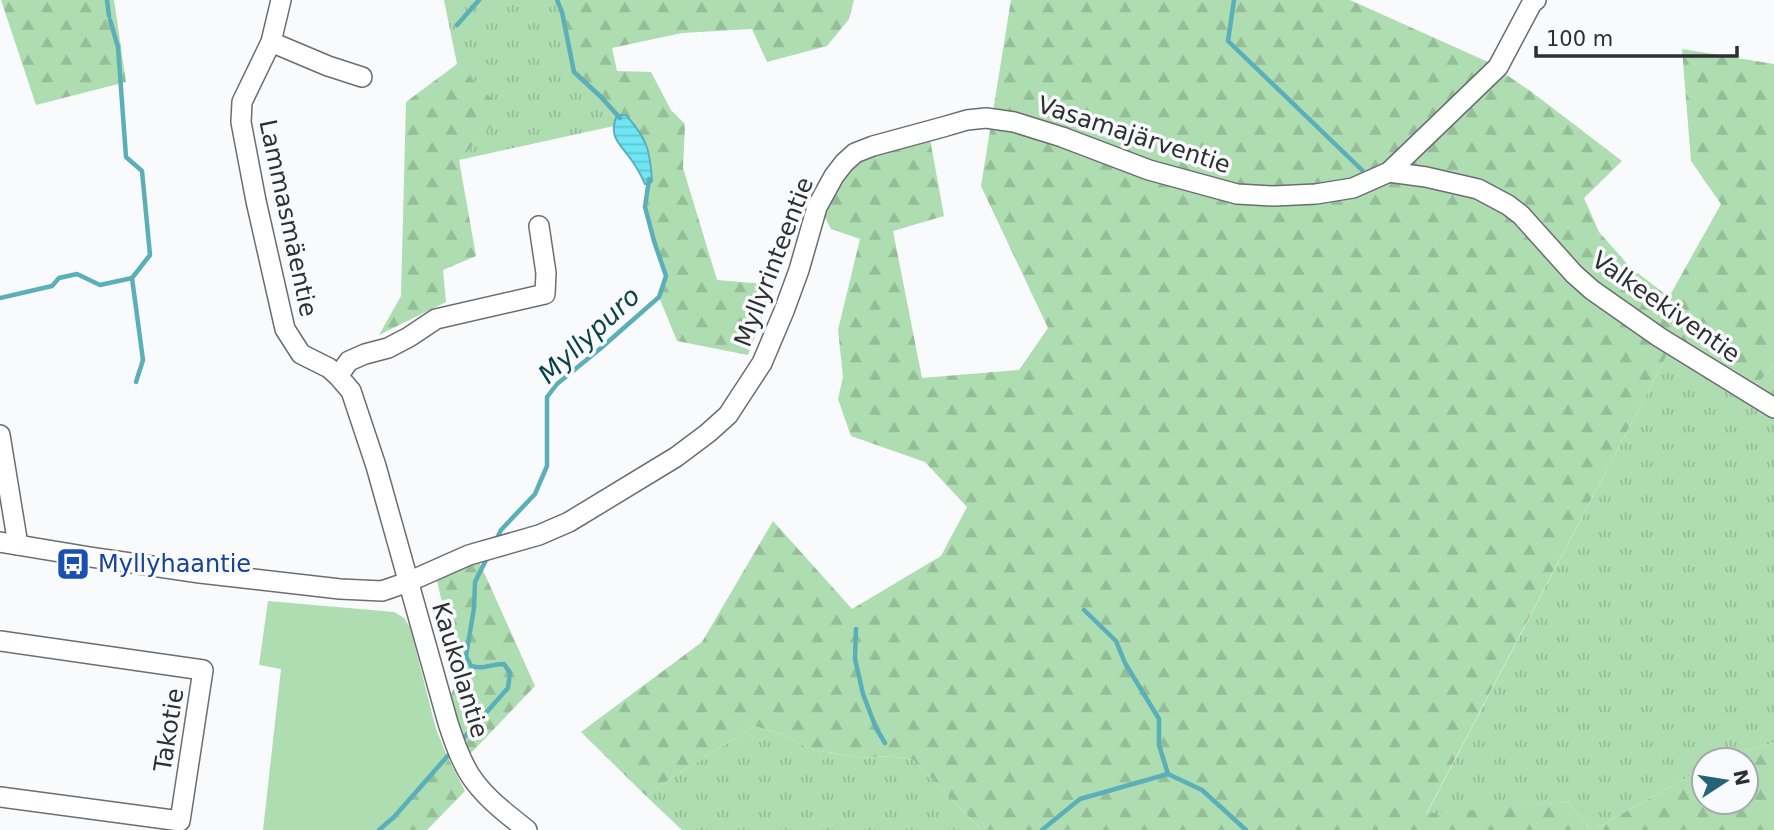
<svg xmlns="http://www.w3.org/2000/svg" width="1774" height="830" font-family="'DejaVu Sans',sans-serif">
	<defs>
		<pattern id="grass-tufts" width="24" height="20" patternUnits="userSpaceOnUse" patternTransform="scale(1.75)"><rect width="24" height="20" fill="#adddb0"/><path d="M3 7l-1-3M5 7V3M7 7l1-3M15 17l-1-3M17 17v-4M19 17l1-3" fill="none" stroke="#95be98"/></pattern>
		<pattern id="forest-firs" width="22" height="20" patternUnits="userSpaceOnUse" patternTransform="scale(1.75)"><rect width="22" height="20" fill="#adddb0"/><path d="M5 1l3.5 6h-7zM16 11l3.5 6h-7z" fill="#95be98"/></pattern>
		<pattern id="water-rules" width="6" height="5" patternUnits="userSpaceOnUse" patternTransform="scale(1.75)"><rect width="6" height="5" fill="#6ee6f4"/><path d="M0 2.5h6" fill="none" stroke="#60c6d2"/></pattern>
	</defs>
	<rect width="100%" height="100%" fill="#f8fafc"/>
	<g fill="url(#grass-tufts)">
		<polygon points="444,0 557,0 562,12 574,72 600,96 617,115 614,126 459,160 504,112 457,64"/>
		<polygon points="1691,343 1757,384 1774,366 1774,743 1725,756 1719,760 1704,760 1704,768 1593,830 1591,830 1568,802 1426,815 1667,355"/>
		<path d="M 754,726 L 785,735 L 810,749 L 860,758 L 890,756 L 913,760 L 982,830 L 682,830 L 646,796 C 681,770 718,750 754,726 Z"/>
	</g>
	<g fill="url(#forest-firs)">
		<polygon points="1,0 114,0 126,82 36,105"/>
		<polygon points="557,0 854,0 849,19 827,46 767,62 752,29 682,33 612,48 617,71 651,72 671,110 685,124 683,168 717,280 774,285 748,355 677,341 659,297 666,276 654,241 645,207 649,184 652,181 627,115 617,115 600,96 574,72 562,12"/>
		<path d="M 1011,0 L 1350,0 L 1488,62 L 1533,93 L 1622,161 L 1584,198 L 1599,232 L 1631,268 L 1669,297 L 1721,204 L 1691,161 L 1682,49 L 1774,64 L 1774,366 L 1757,384 L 1691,343 L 1667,355 L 1426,814 L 1568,802 L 1591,830 L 982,830 L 913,760 L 890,756 L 860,758 L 810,749 L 785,735 L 754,726 C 718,750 681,770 646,796 L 581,732 L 702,642 L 773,521 L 852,609 L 941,556 L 967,507 L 925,462 L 851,436 L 838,399 L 843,377 L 838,330 L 860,239 L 831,229 L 822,212 C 831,195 840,174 856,162 C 876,147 906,144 930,139 L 944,216 L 893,231 L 922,378 L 1019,370 L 1048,328 L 981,186 Z"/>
		<polygon points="457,64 505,112 459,160 476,256 443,270 446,302 379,335 401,296 406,102"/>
		<polygon points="478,559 535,686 470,754 450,698 459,673 437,581"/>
		<polygon points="1774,743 1774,830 1593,830 1704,768 1704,802 1746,802 1746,760 1719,760 1725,756"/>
		<polygon points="447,756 465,791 427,830 379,830 394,817"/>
	</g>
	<polygon fill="#adddb0" points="268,601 394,612 404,618 410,627 436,729 447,756 394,817 379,830 263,830 281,669 259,665"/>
	<path fill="url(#water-rules)" stroke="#5bafb9" stroke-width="2" d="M 617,115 L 626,115 C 647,139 650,149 652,181 L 649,184 L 645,184 C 641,175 636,166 630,158 C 619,143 608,136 617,115 Z"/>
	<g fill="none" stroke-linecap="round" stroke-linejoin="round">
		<g stroke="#5bafb9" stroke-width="4.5">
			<polyline points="107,0 109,16"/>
			<polyline points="557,0 562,12 574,72 600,96 620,118"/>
			<polyline points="1234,0 1228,41 1362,170"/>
			<polyline points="457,25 479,0"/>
			<polyline points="132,278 143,360 136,382"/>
			<polyline points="0,298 52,286 59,278 77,274 100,285 132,278 150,255 142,171 126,157 118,47 110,20"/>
			<polyline points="495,542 501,530 535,494 547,466 547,397 557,384 601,348 659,297 666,276 654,241 645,207 649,179"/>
			<polyline points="1084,610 1116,641 1125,663 1159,719 1159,745 1168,774"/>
			<polyline points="856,629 855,659 863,694 876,728 885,743"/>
			<path d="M 461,741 L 508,688 L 510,673 L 504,664 C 489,664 485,670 471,666 L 466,656 L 474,608 L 475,582 L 488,556"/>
			<polyline points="379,830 394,817 452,751"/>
			<polyline points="1042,830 1080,799 1168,774 1202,790 1246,830"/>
		</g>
		<defs>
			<g id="minor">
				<path d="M 281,0 L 271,42 L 242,102 L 241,122 L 256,201 L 285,329 L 301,354 L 329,368 L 338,376 L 351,391 L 376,466 L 448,723 C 454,741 460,759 470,775 C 484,797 507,814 527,830"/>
				<polyline points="271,42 328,66 362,77"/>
				<polyline points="1389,172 1426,177 1478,189 1508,205 1521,215 1574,274 1592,290 1659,337 1774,408"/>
				<polyline points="338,376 349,361 365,354 388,348 409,337 436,319 545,294 546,273 539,226"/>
				<polyline points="0,435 18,545"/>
				<polyline points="0,542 90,557 200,573 340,589 382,591 408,582 469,555 539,535 569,522 676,457 708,433 728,415 762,363 784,311 799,270 817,207 834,176 844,163 855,153 873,146 943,127 967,120 986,118 1014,122 1062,137 1149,170 1237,194 1274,196 1316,194 1353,188 1389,172 1498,67 1532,3 1536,0"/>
				<polyline points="0,641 203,670 180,821 0,797"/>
			</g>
		</defs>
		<use href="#minor" stroke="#6b6d6f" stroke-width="22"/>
		<use href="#minor" stroke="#fff" stroke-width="19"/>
	</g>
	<defs>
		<symbol id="bus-square" viewBox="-11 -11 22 22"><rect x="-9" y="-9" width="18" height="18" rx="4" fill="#1a4fb4" stroke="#f8fafc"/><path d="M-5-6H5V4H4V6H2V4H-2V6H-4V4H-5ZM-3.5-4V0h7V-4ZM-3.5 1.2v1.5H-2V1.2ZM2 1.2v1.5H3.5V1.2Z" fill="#fff"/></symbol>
	</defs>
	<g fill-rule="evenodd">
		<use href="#bus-square" x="54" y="545" width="38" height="38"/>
	</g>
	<g text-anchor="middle" stroke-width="7" stroke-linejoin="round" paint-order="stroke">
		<g font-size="24" fill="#2e2f30" stroke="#f8fafc">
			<text transform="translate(1134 135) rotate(18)" y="8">Vasamajärventie</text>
			<text transform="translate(288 218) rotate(78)" y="8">Lammasmäentie</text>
			<text transform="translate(774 262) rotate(-69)" y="8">Myllyrinteentie</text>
			<text transform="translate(1666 307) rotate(35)" y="8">Valkeekiventie</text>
			<text transform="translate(460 670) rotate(73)" y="8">Kaukolantie</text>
			<text transform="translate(169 730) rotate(-81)" y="8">Takotie</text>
		</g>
		<g font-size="24" fill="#164399" stroke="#f8fafc" text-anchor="start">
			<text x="98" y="572">Myllyhaantie</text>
		</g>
		<g font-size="26" font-style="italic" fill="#0a4349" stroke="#f8fafc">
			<text transform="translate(589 335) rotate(-43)" y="9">Myllypuro</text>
		</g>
	</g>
	<g transform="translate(1725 781) rotate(78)"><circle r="33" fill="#f8fafc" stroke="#a7a9aa" stroke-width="2"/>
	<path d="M0-5L12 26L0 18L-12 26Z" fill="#236478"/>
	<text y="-10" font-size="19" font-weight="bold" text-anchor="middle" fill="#2e2f30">N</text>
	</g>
	<path d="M1536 46v10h201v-10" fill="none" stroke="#2e2f30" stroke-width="3.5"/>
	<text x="1546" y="46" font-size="21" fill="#2e2f30" stroke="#f8fafc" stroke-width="5" paint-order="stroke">100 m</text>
</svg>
